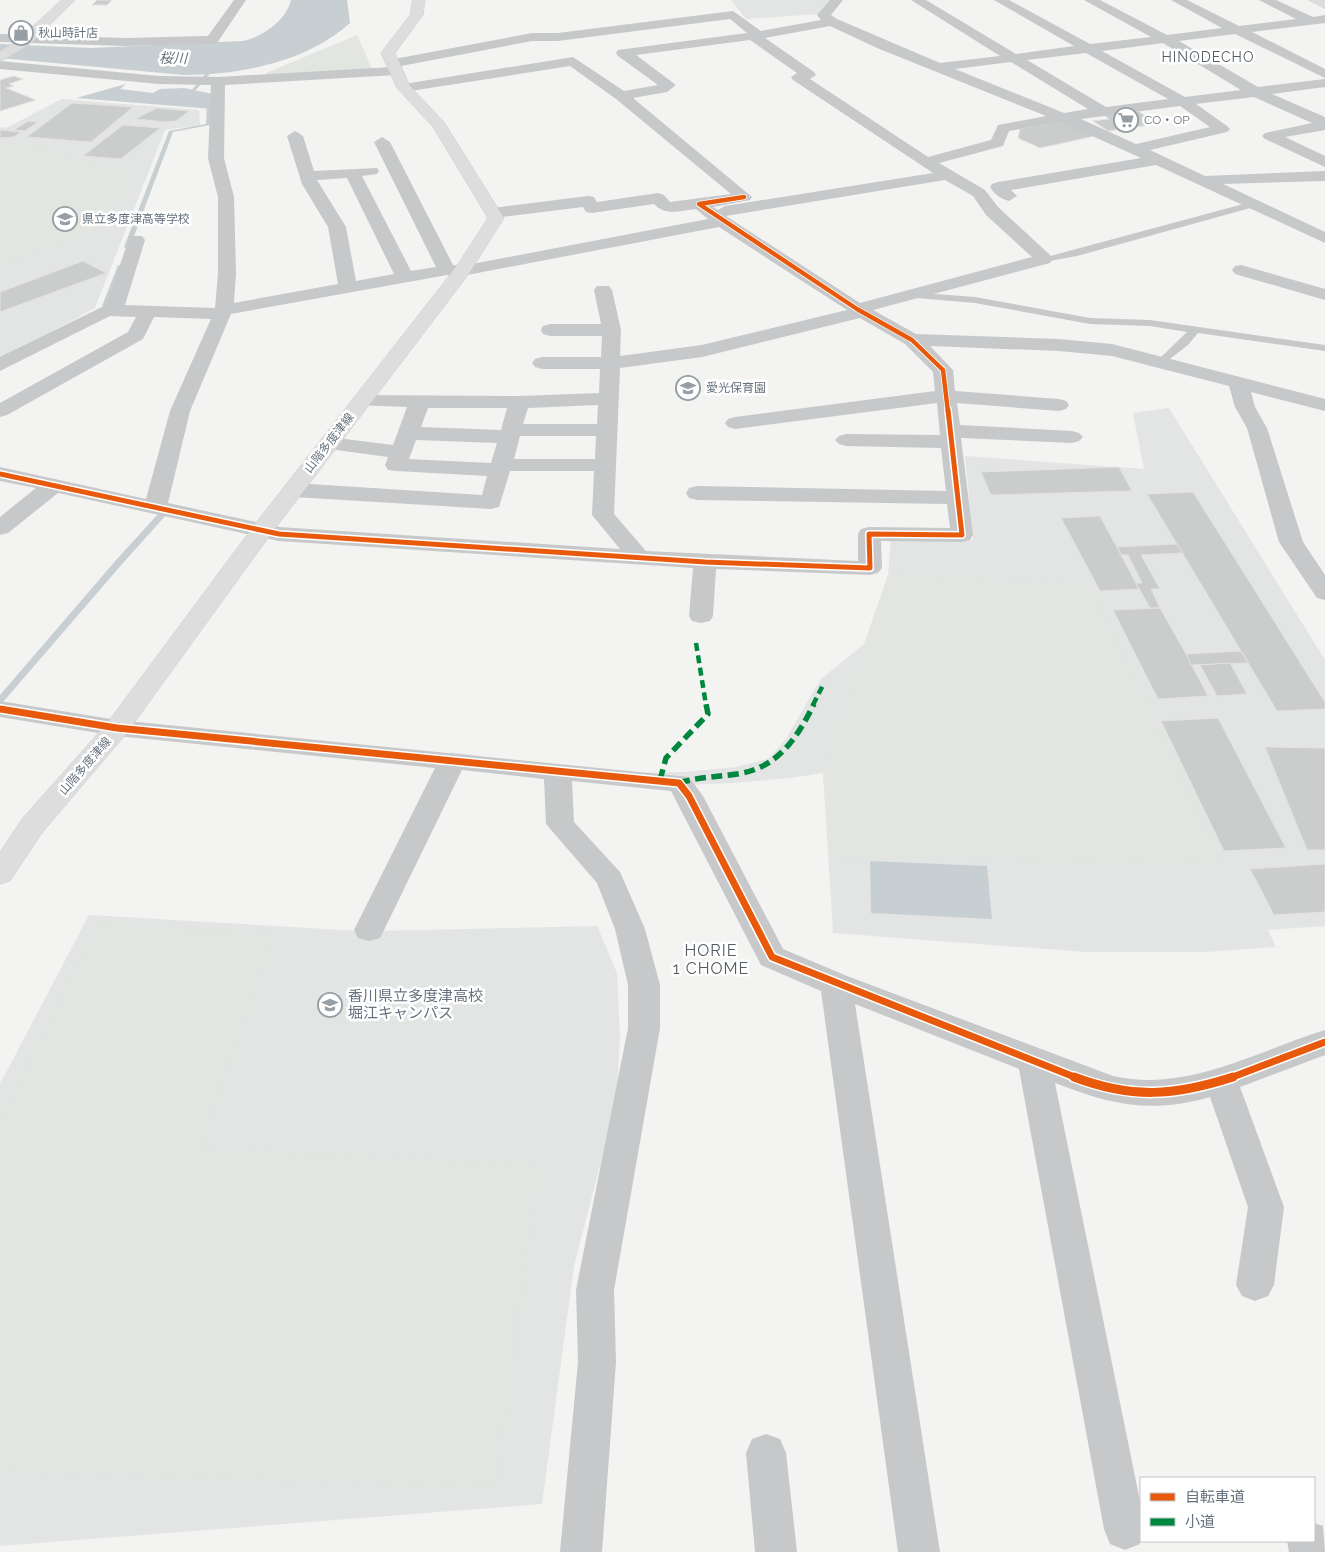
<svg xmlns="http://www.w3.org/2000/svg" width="1325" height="1552" font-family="Raleway,'Noto Sans JP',sans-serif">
	<rect width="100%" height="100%" fill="#f3f3f1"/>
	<g fill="#e3e4e4">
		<polygon points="731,0 834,0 819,14 746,19"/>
		<polygon points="62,99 199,110 200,125 165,130 95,308 0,359 0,127 6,128"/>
		<polygon points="1169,408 1325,660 1325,926 1268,930 1276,947 1207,952 1086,952 833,933 823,773 790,778 732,783 631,787 456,766 375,931 597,926 617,973 620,1038 616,1103 574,1266 542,1504 0,1546 0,1084 89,915 360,931 450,752 554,766 633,773 685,772 736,767 768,759 786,739 820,680 864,644 888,575 891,538 973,540 965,456 1144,469 1133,413"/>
	</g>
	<g fill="#e2e5e0">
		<polygon points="357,35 372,69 265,75 266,73"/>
		<polygon points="6,145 30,145 132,176 109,222 0,266 0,146"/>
		<polygon points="888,575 1090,585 1222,863 829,856 823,773"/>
		<polygon points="98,922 274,935 200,1148 538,1165 495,1487 0,1471 0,1120"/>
	</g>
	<g fill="#c8cfd2">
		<path d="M 291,0 L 347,0 L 350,23 C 307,62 240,75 184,75 L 0,58 L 0,44 L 91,48 L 243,41 C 262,37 286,21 291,0 Z"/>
		<polygon points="126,84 120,89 153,93 160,89 184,88 213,94 213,109 76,98"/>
		<polygon points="870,861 987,866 992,919 871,913"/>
	</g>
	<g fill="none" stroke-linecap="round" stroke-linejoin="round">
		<g fill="#c8cfd2" fill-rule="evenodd">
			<polygon points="211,67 215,68 195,91 211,96 210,125 173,132 130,247 125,248 124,247 169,131 206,124 207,97 190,92"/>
			<polygon points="118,265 123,266 108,306 103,307 102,306"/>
			<polygon points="159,513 165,513 166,515 123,563 3,702 0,703 0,695 117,559"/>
		</g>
	</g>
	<g fill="#cbcccc" stroke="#e2e2e1">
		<polygon points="97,0 112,0 107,5 92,5"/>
		<polygon points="14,76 23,79 9,84 14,86 6,88 36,100 0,111 0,80"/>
		<polygon points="72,103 133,107 91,142 27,137"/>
		<polygon points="157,108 189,111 176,121 166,122 135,119"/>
		<polygon points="1138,111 1157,124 1108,131 1093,121 1109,119 1104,115"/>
		<polygon points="28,121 38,122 25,131 14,130"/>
		<polygon points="1062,121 1095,136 1040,148 1018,138 1020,129"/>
		<polygon points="123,125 160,128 121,159 83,156"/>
		<polygon points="0,130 21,132 14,137 0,138"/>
		<polygon points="83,261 106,273 0,312 0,292"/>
		<polygon points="1119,467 1132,491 991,495 981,472"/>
		<polygon points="1193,492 1325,702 1325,709 1277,711 1147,494"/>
		<polygon points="1100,516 1121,555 1139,589 1100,591 1061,518"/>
		<polygon points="1177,544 1183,553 1141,555 1160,589 1151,589 1160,608 1150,608 1136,583 1142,583 1128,555 1121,555 1117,547"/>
		<polygon points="1160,608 1186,654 1208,696 1158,699 1113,610"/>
		<polygon points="1241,651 1248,663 1191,665 1186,654"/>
		<polygon points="1230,663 1247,694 1217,696 1200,665"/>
		<polygon points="1218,718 1286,848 1224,851 1161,721"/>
		<polygon points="1265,747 1325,748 1325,850 1307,850"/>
		<polygon points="1325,864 1325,912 1274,915 1250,869"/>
	</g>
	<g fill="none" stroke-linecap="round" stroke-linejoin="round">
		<defs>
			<g id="secondary">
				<polygon points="62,0 75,0 31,43 0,62 0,52 21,37"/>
				<polygon points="413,0 425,0 423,15 395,53 410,86 444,122 504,218 468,275 271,534 126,734 42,833 10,881 0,884 0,852 22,819 108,722 255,524 456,267 488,218 433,127 397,88 381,53 410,15"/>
			</g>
			<polygon id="primary" points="1309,0 1325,0 1325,8"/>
		</defs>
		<use href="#secondary" stroke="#cfcfcf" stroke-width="1"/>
		<use href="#primary" stroke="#d0d0d1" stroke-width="1"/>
		<g fill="#c7c8c9" fill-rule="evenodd">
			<polygon points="1251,202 1256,205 1254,207 1077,256 1044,262 1039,259"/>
			<polygon points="909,292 975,297 1090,318 1150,320 1325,345 1325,351 1198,333 1188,345 1162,365 1158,364 1158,360 1187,332 1150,326 1090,324 975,303 905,297 905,293"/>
		</g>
		<g fill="#c7c8c9" fill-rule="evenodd">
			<polygon points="234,0 246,0 217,43 212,44 125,46 0,42 0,34 125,38 208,36"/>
			<path d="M 830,0 L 843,0 L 831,15 L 837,19 L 940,63 L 1000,56 L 911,0 L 926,0 L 1016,54 L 1074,46 L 994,0 L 1009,0 L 1090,44 L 1151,37 L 1084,0 L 1100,0 L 1167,35 L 1222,28 L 1171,0 L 1187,0 L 1239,26 L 1296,19 L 1259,0 L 1276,0 L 1313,17 L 1325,15 L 1325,23 L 1252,32 L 1325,69 L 1325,78 L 1235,34 L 1179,41 L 1258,87 L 1325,79 L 1325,87 L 1272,94 L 1325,117 L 1325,130 L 1285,137 L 1325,156 L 1325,167 L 1265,139 L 1262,136 L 1265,133 L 1312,123 L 1254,97 L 1196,104 L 1227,126 L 1230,129 L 1227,132 L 1150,150 L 1205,176 L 1325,171 L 1325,181 L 1223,184 L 1325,232 L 1325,243 L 1156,165 L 1011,190 L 1017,196 L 1009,201 C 1001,199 994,194 990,187 L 992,184 L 998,182 L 1141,158 L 1061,122 L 1009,131 L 1003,146 L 939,163 L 985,190 L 998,207 L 1050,255 L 1053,259 L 1050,263 L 873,310 L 916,334 L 1059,339 L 1112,344 L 1325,399 L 1325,411 L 1251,392 L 1255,407 L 1267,428 L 1303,542 L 1325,575 L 1325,600 L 1317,598 L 1279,542 L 1247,428 L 1235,407 L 1229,386 L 1112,356 L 1059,351 L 930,346 L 953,370 L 955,391 L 1059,399 L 1066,401 L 1069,405 L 1066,409 L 1059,411 L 957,403 L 960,425 L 1072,431 L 1079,433 L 1083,437 L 1079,441 L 1072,443 L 961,438 L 973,535 L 970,540 L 962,542 L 881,541 L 882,568 L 878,573 L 870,575 L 716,569 L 713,616 L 710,621 L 701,623 L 692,621 L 689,616 L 693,568 L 279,541 L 58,493 L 8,533 L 0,535 L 0,517 L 36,488 L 0,481 L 0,467 L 146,499 L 170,411 L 211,319 L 154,317 L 143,339 L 7,415 L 0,417 L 0,403 L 128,332 L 136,317 L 110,316 L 0,371 L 0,357 L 106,305 L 130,236 L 142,236 L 145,240 L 125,305 L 215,308 L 218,273 L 218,197 L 208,158 L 211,85 L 159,84 L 0,69 L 0,61 L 159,76 L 218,77 L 393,67 L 387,63 L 389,60 L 532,33 L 558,33 L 733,11 L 761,31 L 821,20 L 817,15 ZM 730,19 L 747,33 L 618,50 L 616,53 L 618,56 L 658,85 L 624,91 L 573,57 L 404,84 L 397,88 L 404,92 L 570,66 L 616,99 L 731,194 L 670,202 L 664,195 L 658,193 L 597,202 L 594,197 L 588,196 L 493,208 L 487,209 L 485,213 L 487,217 L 493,218 L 583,207 L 586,212 L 592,213 L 654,204 C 665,216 680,211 696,209 L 708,219 L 462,266 L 453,265 L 390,142 L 382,137 L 374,142 L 436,267 L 411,271 L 362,176 L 377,174 L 379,171 L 377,168 L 314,171 L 303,136 L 295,131 L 287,136 L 302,184 L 328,227 L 338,284 L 234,303 L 236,273 L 234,197 L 224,158 L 225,85 L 396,75 L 403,71 L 396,67 L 532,41 L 558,41 ZM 830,26 L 877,48 L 1046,116 L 998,125 L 991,140 L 928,157 L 810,79 L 816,75 L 814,72 L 765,38 ZM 750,40 L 797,73 L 791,77 L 793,80 L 933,173 L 725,206 L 718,210 L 713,207 L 750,200 L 752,197 L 633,98 L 667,92 L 676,85 L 636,55 ZM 1163,43 L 1241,90 L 1185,97 L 1102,51 ZM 1086,53 L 1168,99 L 1106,107 L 1027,60 ZM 1011,62 L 1088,109 L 1064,113 L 955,69 ZM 1180,106 L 1210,127 L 1136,144 L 1081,119 ZM 347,178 L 394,274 L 356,281 L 346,227 L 317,180 ZM 945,180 L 973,196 L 986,215 L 1032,257 L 860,303 L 726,216 ZM 719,227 L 847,310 L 702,345 L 620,356 L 621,330 L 612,290 L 609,286 L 597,286 L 594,290 L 601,324 L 550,324 L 543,326 L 541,330 L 543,334 L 550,336 L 602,336 L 601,357 L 542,357 L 535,359 L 532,363 L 535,367 L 542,369 L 600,369 L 599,393 L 519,396 L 362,395 L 355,397 L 352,401 L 355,405 L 407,407 L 393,445 L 329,437 L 322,439 L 318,443 L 322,447 L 329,449 L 388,457 L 385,465 L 388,470 L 396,471 L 487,476 L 482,495 L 294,483 L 286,485 L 283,490 L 286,495 L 294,497 L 491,509 L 499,507 L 510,471 L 594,471 L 592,515 L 620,549 L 279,527 L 168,503 L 190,411 L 231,314 L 447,275 L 462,276 ZM 860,318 L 905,344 L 933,372 L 935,391 L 735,417 L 728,419 L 725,423 L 728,427 L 735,429 L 937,403 L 940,435 L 846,434 L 839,436 L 835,440 L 839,444 L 846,446 L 941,448 L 946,491 L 697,486 L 689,488 L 686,493 L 689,498 L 697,500 L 947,504 L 950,528 L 869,527 L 861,529 L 858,534 L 858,561 L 646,551 L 614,514 L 620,368 L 702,357 ZM 598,405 L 597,424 L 523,424 L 528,408 ZM 428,408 L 507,408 L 501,430 L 421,427 ZM 520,436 L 596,436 L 595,459 L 514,459 ZM 416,440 L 497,443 L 491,463 L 409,459 Z"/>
			<polygon points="1241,265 1325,289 1325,300 1235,274 1232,270 1235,266"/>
			<path d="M 0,701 L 117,720 L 689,777 L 703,796 L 783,949 L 847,976 L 1113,1076 C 1187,1093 1257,1051 1325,1030 L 1325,1055 L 1240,1087 L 1284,1207 L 1274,1285 L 1268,1296 L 1255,1301 L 1242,1296 L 1236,1285 L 1248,1207 L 1210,1097 C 1150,1114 1112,1105 1055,1083 L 1141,1506 L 1140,1544 L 1125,1550 L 1110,1544 L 1104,1529 L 1019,1069 L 855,1004 L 940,1552 L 898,1552 L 821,991 L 761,965 L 671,791 L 572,781 L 574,822 L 620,872 L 645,929 L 660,985 L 660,1028 L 614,1290 L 616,1362 L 602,1552 L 560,1552 L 578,1362 L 576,1290 L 628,1028 L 628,985 L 615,929 L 597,883 L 546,824 L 544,779 L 462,770 L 384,930 L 380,938 L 369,941 L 358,938 L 354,930 L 435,768 L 117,736 L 0,717 Z"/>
			<polygon points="766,1434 780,1439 786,1453 797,1552 755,1552 746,1453 752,1439"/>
			<polygon points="1314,1523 1323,1526 1325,1552 1289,1552 1287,1541 1314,1541"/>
		</g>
		<use href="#secondary" fill="#ddd" fill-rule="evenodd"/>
		<use href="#primary" fill="#ddd" fill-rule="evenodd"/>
		<g stroke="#00873e" stroke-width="4.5" stroke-dasharray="8 4.5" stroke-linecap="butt">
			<polyline points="696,643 706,705"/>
			<polyline points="813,705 824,683"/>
		</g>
		<g stroke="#00873e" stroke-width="5.5" stroke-dasharray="11 5.5" stroke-linecap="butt">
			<polyline points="660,780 666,758 708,714 706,704"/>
			<path d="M 679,783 C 698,777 717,777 737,774 C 778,768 797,738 814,704"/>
		</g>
		<defs>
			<polyline id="cycleway-far3" points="744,197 699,204 857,309 912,340 943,370 948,412"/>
			<polyline id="cycleway-far2" points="0,474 279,534 705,562 870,568 869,534 962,535 948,410"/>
			<g id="cycleway-far1">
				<polyline points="0,709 117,728 679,783 689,796 772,957 1077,1078"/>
				<polyline points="1230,1078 1325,1042"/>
			</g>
			<path id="cycleway" d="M 1074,1077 C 1132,1099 1174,1096 1233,1077"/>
		</defs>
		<use href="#cycleway-far3" stroke="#fff" stroke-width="6"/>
		<use href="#cycleway-far2" stroke="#fff" stroke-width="8"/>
		<use href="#cycleway-far1" stroke="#fff" stroke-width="10"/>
		<use href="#cycleway" stroke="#fff" stroke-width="12"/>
		<use href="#cycleway-far3" stroke="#e8590c" stroke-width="4.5"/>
		<use href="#cycleway-far2" stroke="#e8590c" stroke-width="5"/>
		<use href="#cycleway-far1" stroke="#e8590c" stroke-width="7"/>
		<use href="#cycleway" stroke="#e8590c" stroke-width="9"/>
	</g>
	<defs>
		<symbol id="shop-ring" viewBox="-11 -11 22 22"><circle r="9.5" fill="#fff" stroke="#979fa6" stroke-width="1.5"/><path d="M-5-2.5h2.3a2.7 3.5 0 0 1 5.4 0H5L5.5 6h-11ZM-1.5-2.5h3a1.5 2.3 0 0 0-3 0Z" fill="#979fa6"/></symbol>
		<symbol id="supermarket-ring" viewBox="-11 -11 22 22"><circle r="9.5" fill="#fff" stroke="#979fa6" stroke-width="1.5"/><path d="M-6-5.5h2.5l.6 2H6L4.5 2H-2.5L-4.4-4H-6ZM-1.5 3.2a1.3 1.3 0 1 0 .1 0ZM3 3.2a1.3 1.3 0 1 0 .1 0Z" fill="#979fa6"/></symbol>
		<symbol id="school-ring" viewBox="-11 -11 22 22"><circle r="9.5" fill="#fff" stroke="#979fa6" stroke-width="1.5"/><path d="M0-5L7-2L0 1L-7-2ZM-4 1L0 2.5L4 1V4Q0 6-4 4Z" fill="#979fa6"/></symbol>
	</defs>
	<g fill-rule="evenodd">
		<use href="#shop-ring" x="7" y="19" width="28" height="28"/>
		<use href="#supermarket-ring" x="1112" y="106" width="28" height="28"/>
		<use href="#school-ring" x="51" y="205" width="28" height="28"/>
		<use href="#school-ring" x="674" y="374" width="28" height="28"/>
		<use href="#school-ring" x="316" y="991" width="28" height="28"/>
	</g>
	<g text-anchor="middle" stroke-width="5" stroke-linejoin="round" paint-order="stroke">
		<g font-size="12" fill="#66727e" stroke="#fff" text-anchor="start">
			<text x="38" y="37">秋山時計店</text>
			<text x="1144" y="124">CO・OP</text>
			<text x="82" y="223">県立多度津高等学校</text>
			<text x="706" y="392">愛光保育園</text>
		</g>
		<g font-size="12" fill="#66727e" stroke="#fff">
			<text transform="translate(329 443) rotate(-52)" y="4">山階多度津線</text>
			<text transform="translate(85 766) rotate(-49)" y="4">山階多度津線</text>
		</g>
		<g font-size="14" letter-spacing="1" fill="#535c64" stroke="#fff">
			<text x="1208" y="62">HINODECHO</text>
		</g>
		<g font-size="14" font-style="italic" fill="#62737b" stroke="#fff">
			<text transform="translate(173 58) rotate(1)" y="5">桜川</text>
		</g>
		<g font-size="15" fill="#66727e" stroke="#fff" text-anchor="start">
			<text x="348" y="1001">香川県立多度津高校<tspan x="348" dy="17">堀江キャンパス</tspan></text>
		</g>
		<g font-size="16" letter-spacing="1" fill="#535c64" stroke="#fff">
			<text x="711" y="956">HORIE<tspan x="711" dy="18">1 CHOME</tspan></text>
		</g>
	</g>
	<rect x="1140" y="1477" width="175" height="65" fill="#ffffff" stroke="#c2c7cb"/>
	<rect x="1150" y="1493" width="25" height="8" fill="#e8590c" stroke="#c2c7cb"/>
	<text x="1185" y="1502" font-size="15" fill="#66727e">自転車道</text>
	<rect x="1150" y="1518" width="25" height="8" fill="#00873e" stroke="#c2c7cb"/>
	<text x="1185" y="1527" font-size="15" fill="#66727e">小道</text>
</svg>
